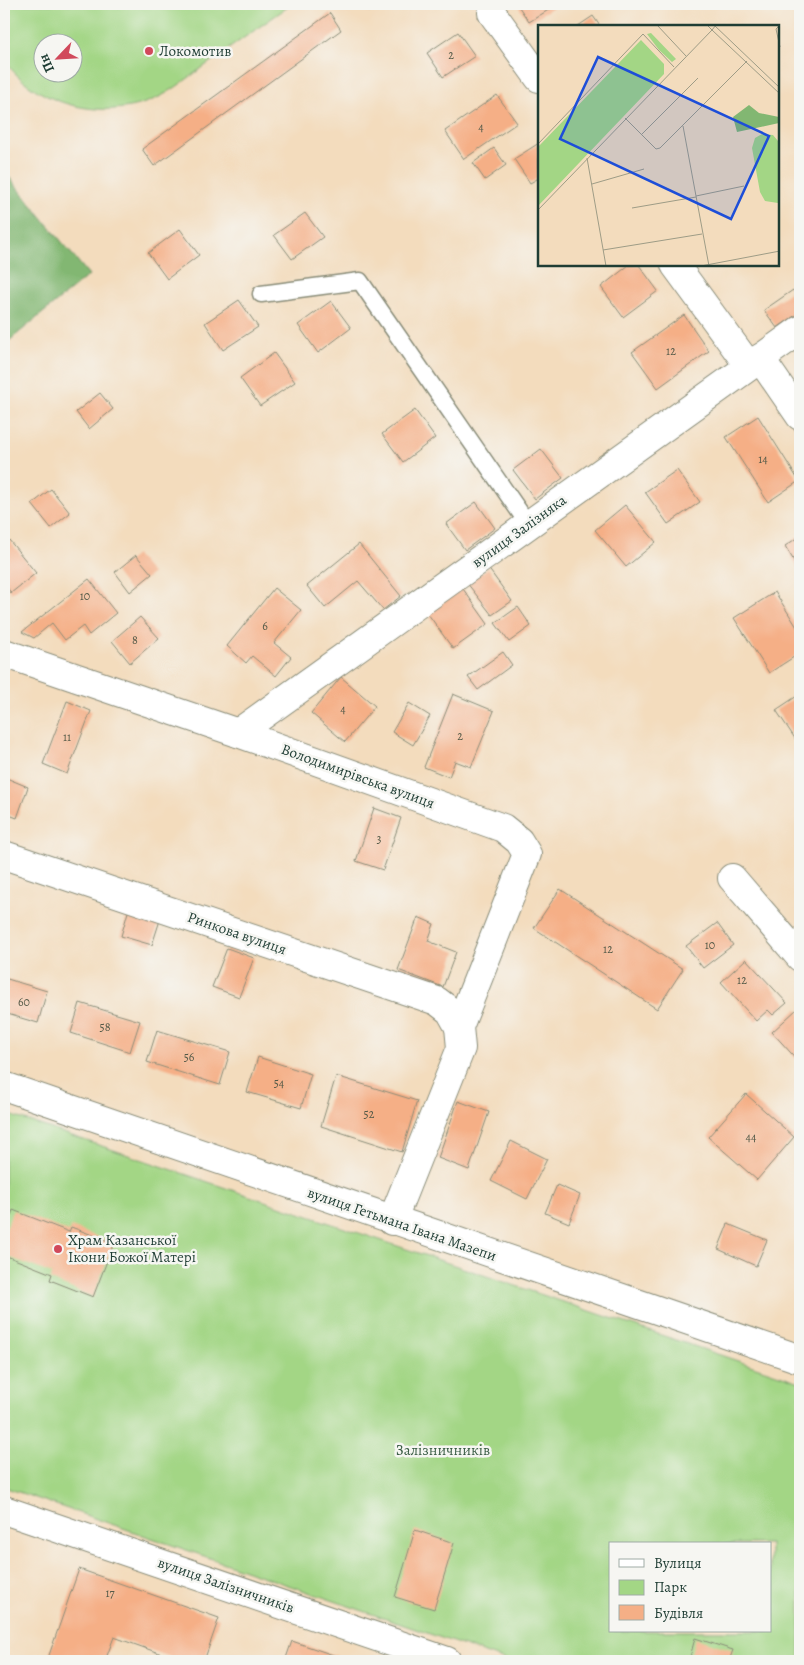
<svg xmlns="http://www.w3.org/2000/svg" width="804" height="1665" font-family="Alegreya,serif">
	<rect width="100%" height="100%" fill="#f6f6f2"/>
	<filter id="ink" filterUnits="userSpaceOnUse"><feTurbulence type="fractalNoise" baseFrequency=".02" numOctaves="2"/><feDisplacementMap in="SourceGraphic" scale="10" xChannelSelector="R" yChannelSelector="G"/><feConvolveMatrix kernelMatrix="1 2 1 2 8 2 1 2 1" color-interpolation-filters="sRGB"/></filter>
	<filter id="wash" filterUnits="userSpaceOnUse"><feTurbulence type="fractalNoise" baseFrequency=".0096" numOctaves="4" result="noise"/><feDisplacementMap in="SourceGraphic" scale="20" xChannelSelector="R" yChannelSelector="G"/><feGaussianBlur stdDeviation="1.12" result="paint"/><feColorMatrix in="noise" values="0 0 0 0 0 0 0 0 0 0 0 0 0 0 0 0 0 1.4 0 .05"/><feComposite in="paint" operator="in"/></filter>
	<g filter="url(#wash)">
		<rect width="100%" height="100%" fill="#f3dcbd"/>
		<g fill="#a3d685" stroke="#618a5c" fill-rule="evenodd">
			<path d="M 4,4 L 292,4 C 262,25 232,46 202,68 C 189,77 175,89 161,96 C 110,123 38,108 4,60 ZM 42,42 L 72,42 L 72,72 L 42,72 Z"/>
			<path d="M 4,1113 L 800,1382 L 800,1661 L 508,1661 L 4,1487 ZM 610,1544 L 770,1544 L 770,1631 L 610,1631 Z"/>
		</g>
		<polygon fill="#82b772" stroke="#507a53" points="4,171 89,275 4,345"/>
		<g id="blocks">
			<g fill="#f5af86">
				<polygon points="362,4 380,4 368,12"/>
				<polygon points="517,4 558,4 529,22"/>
				<polygon points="330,13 341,30 154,166 142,149"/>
				<polygon points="593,16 600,26 578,26"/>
				<polygon points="458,32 475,56 443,77 427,53"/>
				<polygon points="497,95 517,123 464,159 445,131"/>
				<polygon points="539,143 539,178 530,183 514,159"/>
				<polygon points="494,148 506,165 485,180 473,163"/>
				<polygon points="305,213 323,237 292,259 274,235"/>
				<polygon points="180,229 199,255 167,279 148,253"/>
				<polygon points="629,265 639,265 658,291 623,317 601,287"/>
				<polygon points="793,290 800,300 800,312 777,328 764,310"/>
				<polygon points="239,300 258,327 223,350 205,323"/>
				<polygon points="331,301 351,328 318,353 298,325"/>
				<polygon points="684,315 709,351 658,388 632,352"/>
				<polygon points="274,353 295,382 260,406 240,378"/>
				<polygon points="100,393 113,409 89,429 76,412"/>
				<polygon points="415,410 435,438 403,462 382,434"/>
				<polygon points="758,416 799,481 768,502 726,437"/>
				<polygon points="541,449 563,478 535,499 513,470"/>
				<polygon points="677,470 700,502 668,524 645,492"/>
				<polygon points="51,489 70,513 51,528 32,504"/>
				<polygon points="476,502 495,528 465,550 446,524"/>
				<polygon points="625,505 656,542 626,567 595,530"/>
				<polygon points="800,536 800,571 785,546"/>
				<polygon points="9,540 36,573 11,593 4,583 4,544"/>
				<polygon points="359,544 401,596 383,610 358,581 325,608 307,586"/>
				<polygon points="136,555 152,574 130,592 115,572"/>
				<polygon points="488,568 512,601 492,615 467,583"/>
				<polygon points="89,579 116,613 89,635 83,626 65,640 52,623 34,638 22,632"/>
				<polygon points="461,586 488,624 453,649 426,611"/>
				<polygon points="274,588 301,610 274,643 291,657 276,676 252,656 246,663 227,646"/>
				<polygon points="775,592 800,632 800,653 769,673 734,618"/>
				<polygon points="518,607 531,626 509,642 495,623"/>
				<polygon points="140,617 159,638 130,663 112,641"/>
				<polygon points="503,652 512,665 478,690 468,677"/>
				<polygon points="341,677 375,706 345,742 311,713"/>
				<polygon points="453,694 494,711 471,767 455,761 449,777 424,767"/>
				<polygon points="800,694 800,746 776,710"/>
				<polygon points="67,701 91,711 67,774 43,764"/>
				<polygon points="409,703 430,716 413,745 392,732"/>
				<polygon points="4,777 28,787 17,818 4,813"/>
				<polygon points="374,808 401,818 383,870 356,861"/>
				<polygon points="560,889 683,969 657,1009 534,928"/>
				<polygon points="130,905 162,914 152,945 121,936"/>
				<polygon points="418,917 434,924 428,941 456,952 443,987 398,970"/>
				<polygon points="717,923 733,945 703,968 686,946"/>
				<polygon points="227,948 254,958 239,997 212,987"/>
				<polygon points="746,959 787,1003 773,1015 768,1010 756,1021 721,982"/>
				<polygon points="4,978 47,991 38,1023 4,1013"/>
				<polygon points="80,1003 140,1021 130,1052 71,1033"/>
				<polygon points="797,1009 800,1013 800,1063 772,1032"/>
				<polygon points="157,1030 230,1052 220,1085 147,1062"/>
				<polygon points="258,1057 311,1074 301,1108 247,1092"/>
				<polygon points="336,1076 417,1101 402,1152 321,1126"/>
				<polygon points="746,1094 794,1137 757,1180 708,1137"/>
				<polygon points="458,1101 489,1112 469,1170 438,1158"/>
				<polygon points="511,1141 547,1159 527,1199 491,1181"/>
				<polygon points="557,1185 580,1195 569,1223 545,1213"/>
				<polygon points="13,1210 69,1232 71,1227 114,1243 93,1297 50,1280 52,1274 4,1255 4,1234"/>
				<polygon points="728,1224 767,1240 756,1266 718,1249"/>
				<polygon points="415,1530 454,1543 434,1609 395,1597"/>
				<polygon points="79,1569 219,1618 204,1661 168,1661 170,1657 114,1637 105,1661 47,1661"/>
				<polygon points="695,1638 733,1650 729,1661 689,1661"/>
				<polygon points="292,1641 351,1661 285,1661"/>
			</g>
		</g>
	</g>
	<g filter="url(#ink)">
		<use href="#blocks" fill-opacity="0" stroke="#898c78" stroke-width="1"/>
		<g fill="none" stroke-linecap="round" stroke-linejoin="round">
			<defs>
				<polyline id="service" points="261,294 360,281 528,524"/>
				<g id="minor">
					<polyline points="492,13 539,78"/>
					<polyline points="675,265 749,366"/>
					<polyline points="760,358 800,416"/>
					<polyline points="4,653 238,733 503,828 519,841 527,854 459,1027 461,1048 392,1221"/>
					<polyline points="238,733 800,330"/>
					<polyline points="4,855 437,1001 450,1011 459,1027"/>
					<polyline points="732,878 800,957"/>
					<polyline points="4,1510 447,1661"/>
				</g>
				<polyline id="tertiary" points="4,1086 800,1359"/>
			</defs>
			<use href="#service" stroke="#898c78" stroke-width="19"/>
			<use href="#minor" stroke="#898c78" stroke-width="30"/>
			<use href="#tertiary" stroke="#898c78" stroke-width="30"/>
			<use href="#service" stroke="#fff" stroke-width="16"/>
			<use href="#minor" stroke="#fff" stroke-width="28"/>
			<use href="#tertiary" stroke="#fff" stroke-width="28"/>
		</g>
	</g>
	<g fill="#d1495b" stroke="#f6f6f2" stroke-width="2">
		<circle cx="149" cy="51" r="5"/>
		<circle cx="58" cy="1249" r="5"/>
	</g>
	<g text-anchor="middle" stroke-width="5" stroke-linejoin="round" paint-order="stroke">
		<g font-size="12" fill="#545a48">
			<text x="451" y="59">2</text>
			<text x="481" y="131">4</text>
			<text x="671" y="355">12</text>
			<text x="763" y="463">14</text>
			<text x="85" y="600">10</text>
			<text x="265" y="630">6</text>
			<text x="135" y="644">8</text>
			<text x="343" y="713">4</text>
			<text x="460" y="740">2</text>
			<text x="67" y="741">11</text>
			<text x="379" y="843">3</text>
			<text x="710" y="949">10</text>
			<text x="608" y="953">12</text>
			<text x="742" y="984">12</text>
			<text x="24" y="1006">60</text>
			<text x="105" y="1031">58</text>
			<text x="189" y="1061">56</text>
			<text x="279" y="1087">54</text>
			<text x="369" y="1118">52</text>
			<text x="751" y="1141">44</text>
			<text x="110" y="1597">17</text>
		</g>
		<g font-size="15" fill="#1f3d34" stroke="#f6f6f2" text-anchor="start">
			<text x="159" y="56">Локомотив</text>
			<text x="68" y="1245">Храм Казанської<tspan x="68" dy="17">Ікони Божої Матері</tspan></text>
		</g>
		<g font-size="15" fill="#1f3d34" stroke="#f6f6f2">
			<text transform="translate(519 531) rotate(-36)" y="5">вулиця Залізняка</text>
			<text transform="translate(358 776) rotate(20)" y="5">Володимирівська вулиця</text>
			<text transform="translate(237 933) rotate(19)" y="5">Ринкова вулиця</text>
			<text transform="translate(402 1224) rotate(19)" y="5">вулиця Гетьмана Івана Мазепи</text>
			<text transform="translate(226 1585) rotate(19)" y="5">вулиця Залізничників</text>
		</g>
		<g font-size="15" fill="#395c44" stroke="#f6f6f2">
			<text x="443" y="1455">Залізничників</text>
		</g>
	</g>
	<g transform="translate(538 25)">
		<rect width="241" height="241" fill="#f3dcbd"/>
		<path d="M 113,8 L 138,34 L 134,37 L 121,25 L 109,9 ZM 103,15 L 126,39 L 126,49 L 0,181 L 0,122 ZM 224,109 L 235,110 L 240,116 L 240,178 L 227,176 L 222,167 L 214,123 L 217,113 Z" fill="#a3d685"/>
		<path d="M 211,80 L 221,88 L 241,92 L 241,98 L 199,107 L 195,92 Z" fill="#82b772"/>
		<path fill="none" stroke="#9e9c86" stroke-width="1" d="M 119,0 L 148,31M 176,0 L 242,63M 178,0 L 174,5 L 242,69M 242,0 L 238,4 L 242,22M 87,93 L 118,124 L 122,123 L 209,36M 145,101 L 171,241M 104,109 L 160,53M 0,119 L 105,9 L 136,42M 49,133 L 68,241M 54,159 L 106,144M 158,171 L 206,161M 94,183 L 158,172M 0,185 L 174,5 L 169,0M 65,225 L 164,209M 163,241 L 242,226"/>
		<path fill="#1d4ed8" fill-opacity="0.15" stroke="#1d4ed8" stroke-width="2.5" d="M 60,32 L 231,111 L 193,194 L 22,114 Z"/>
		<rect width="241" height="241" fill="none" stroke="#1f3d34" stroke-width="2.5"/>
	</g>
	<rect width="804" height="1665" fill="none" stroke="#f6f6f2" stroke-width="20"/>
	<rect x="609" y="1542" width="162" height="90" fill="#f6f6f2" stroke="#a0aca6"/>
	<rect x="619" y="1559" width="25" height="8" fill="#ffffff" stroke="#a0aca6"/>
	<text x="654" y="1568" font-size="15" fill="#1f3d34">Вулиця</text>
	<rect x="619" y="1580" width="25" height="15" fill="#a3d685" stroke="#a0aca6"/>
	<text x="654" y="1592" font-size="15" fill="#1f3d34">Парк</text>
	<rect x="619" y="1605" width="25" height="15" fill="#f5af86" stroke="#a0aca6"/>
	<text x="654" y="1618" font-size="15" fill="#1f3d34">Будівля</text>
	<g transform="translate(58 58) rotate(245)"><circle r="24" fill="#f6f6f2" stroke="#a0aca6"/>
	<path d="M0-4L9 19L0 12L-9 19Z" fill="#d1495b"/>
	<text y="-8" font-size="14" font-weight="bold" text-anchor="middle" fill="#1f3d34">Пн</text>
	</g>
</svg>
